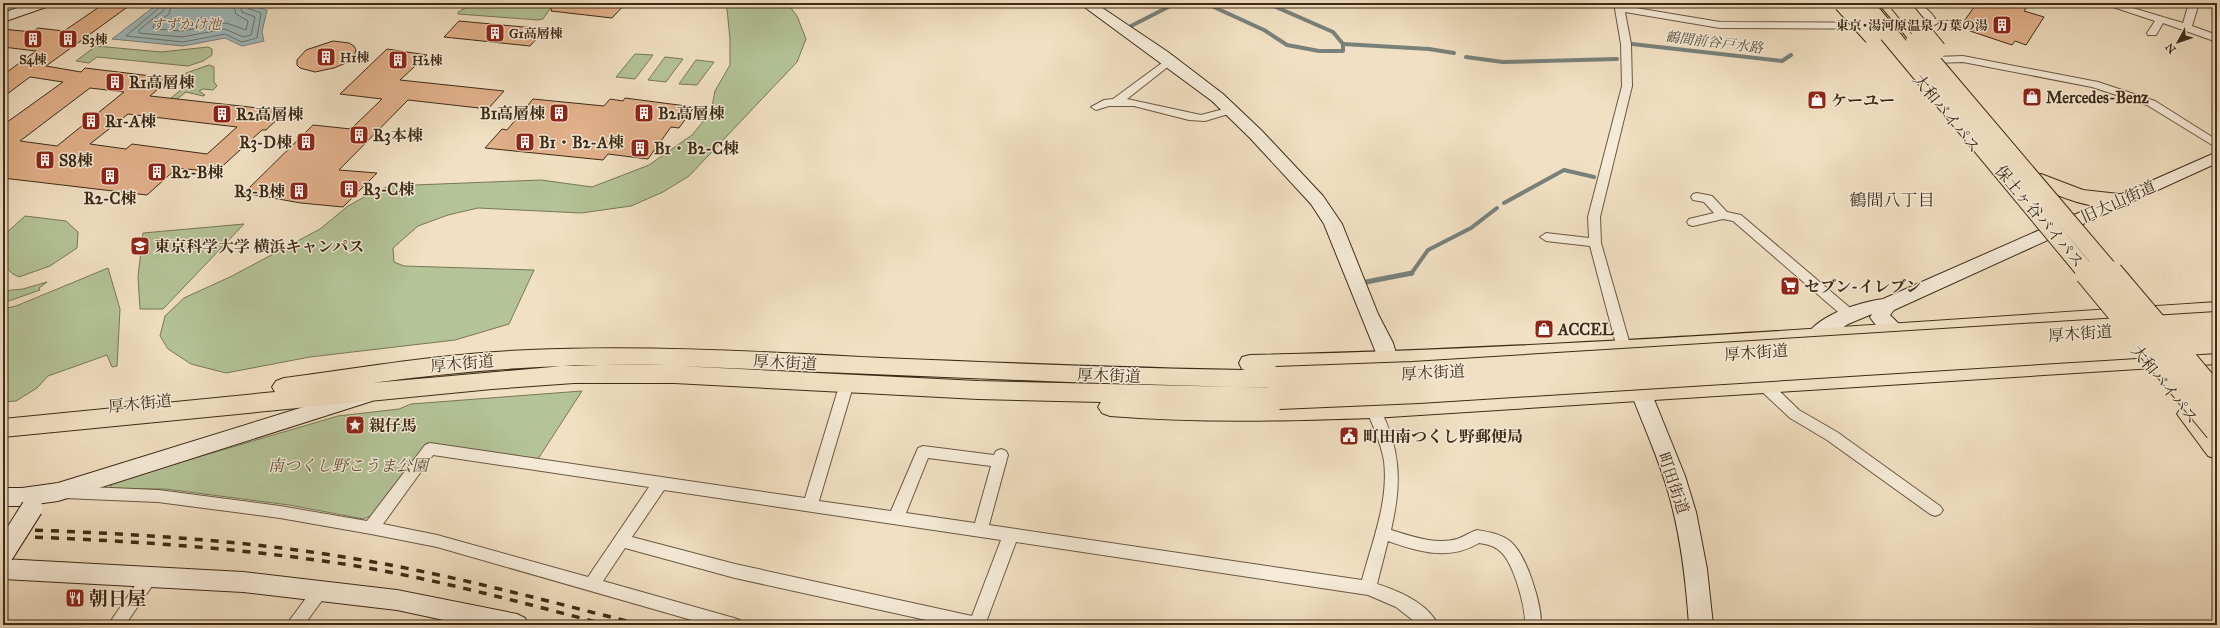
<svg xmlns="http://www.w3.org/2000/svg" width="2220" height="628" font-family="'IM FELL Great Primer','Noto Serif JP',serif">
	<rect width="100%" height="100%" fill="#f1e0c3"/>
	<filter id="stains"><feTurbulence type="fractalNoise" baseFrequency=".005" numOctaves="4"/><feColorMatrix values="0 0 0 0 .2 0 0 0 0 .09 0 0 0 0 .02 0 0 0 .5 -.17"/></filter>
	<radialGradient id="worn" r=".72"><stop offset=".6" stop-color="#630" stop-opacity="0"/><stop offset="1" stop-color="#630" stop-opacity=".3"/></radialGradient>
	<g fill="#b4c398" stroke="#787758">
		<polygon points="248,3 307,3 269,8"/>
		<polygon points="474,3 554,3 543,19 538,20 458,14 458,12"/>
		<polygon points="723,3 787,3 797,16 806,39 797,62 689,176 663,192 631,206 581,213 478,208 448,215 418,226 393,248 394,262 404,266 534,270 509,324 455,340 310,357 226,373 191,364 168,349 160,336 165,316 184,298 232,276 320,229 348,206 368,195 389,186 541,180 592,187 649,165 692,135 711,112 715,91 730,65 730,39 727,9"/>
		<polygon points="96,46 161,52 208,47 212,49 212,55 203,61 188,66 97,57 89,63 76,61"/>
		<polygon points="635,54 653,55 635,79 616,77"/>
		<polygon points="665,57 683,59 666,82 648,80"/>
		<polygon points="696,60 714,62 697,85 679,84"/>
		<polygon points="209,65 214,67 214,82 217,86 213,90 203,89 199,91 205,95 203,96 186,92 157,115 153,113 188,84 190,81 179,80 186,73"/>
		<polygon points="25,216 66,221 78,232 77,248 50,266 19,277 13,274 3,265 3,261 7,259 3,255 3,236"/>
		<polygon points="244,224 163,309 140,309 138,277 143,233"/>
		<polygon points="108,268 120,309 117,366 112,367 107,355 48,376 37,388 16,401 3,402 3,309 16,306"/>
		<polygon points="47,282 39,288 40,290 3,303 3,291 23,289"/>
		<polygon points="582,391 538,459 427,443 372,515 364,519 289,505 165,489 109,489 113,482 338,416 399,409 411,404"/>
	</g>
	<polygon fill="#9fbbbe" stroke="#78817b" points="159,3 241,3 267,10 262,32 264,41 242,46 225,38 183,46 112,39"/>
	<g fill="none" stroke-linecap="round" stroke-linejoin="round">
		<g stroke="#6e736a" stroke-width="1">
			<polyline points="161,3 160,7 126,36 183,42 225,34 242,42 257,38 261,13 247,8 244,3"/>
			<polyline points="166,3 163,11 139,30 139,33 182,37 225,29 243,37 251,35 255,17 242,12 239,3"/>
			<polyline points="172,3 169,14 153,26 154,29 182,31 226,23 246,30 248,21 236,14 233,3"/>
		</g>
		<g stroke="#78817b" stroke-width="4">
			<polyline points="1205,3 1264,30 1287,45 1319,51 1343,51 1343,44 1333,32 1267,3"/>
			<polyline points="1131,26 1176,3"/>
			<polyline points="1343,44 1429,49 1454,53"/>
			<polyline points="1632,44 1782,61 1791,55"/>
			<polyline points="1466,57 1503,62 1617,59"/>
			<polyline points="1504,203 1564,170 1594,177"/>
			<polyline points="1411,274 1428,250 1471,228 1497,208"/>
		</g>
		<polyline stroke="#78817b" stroke-width="5" points="1366,282 1412,273"/>
	</g>
	<g fill="#e2b18b" stroke="#3d2b17" fill-rule="evenodd">
		<path d="M 105,3 L 133,3 L 46,66 L 81,72 L 85,68 L 168,78 L 164,81 L 167,81 L 150,96 L 286,111 L 266,130 L 262,130 L 216,172 L 177,168 L 147,195 L 3,178 L 3,125 L 63,82 L 30,77 L 3,97 L 3,75 L 36,51 L 3,47 L 3,29 L 32,32 L 38,28 L 64,31 ZM 90,88 L 124,92 L 57,146 L 20,141 ZM 128,114 L 237,127 L 207,154 L 132,144 L 126,149 L 90,144 Z"/>
		<polygon points="552,3 626,3 612,18 551,11"/>
		<polygon points="1977,3 2030,3 2024,11 2044,17 2026,45 2015,41 2012,45 1967,30 1970,26 1962,24"/>
		<polygon points="459,21 545,29 530,46 444,37"/>
		<polygon points="333,41 349,43 354,46 356,50 353,60 334,68 315,72 300,68 297,65 297,60 306,50"/>
		<polygon points="387,49 427,55 400,80 504,91 488,109 408,100 339,170 377,173 343,207 301,203 244,193 313,125 351,129 382,99 340,94"/>
		<polygon points="625,98 694,107 679,128 671,127 648,159 608,154 603,160 485,148 502,129 507,130 533,99 604,106 610,99 623,101"/>
	</g>
	<g fill="none" stroke-linecap="round" stroke-linejoin="round">
		<defs>
			<g id="street">
				<path d="M 1614,3 L 1624,3 L 1624,6 L 1720,22 L 1925,23 L 1927,22 L 1908,3 C 1923,3 1930,10 1938,23 L 1926,29 L 1720,28 L 1625,12 L 1631,44 L 1632,86 L 1600,217 L 1601,243 L 1631,348 L 1629,351 L 1619,351 L 1617,348 L 1590,246 L 1546,241 L 1540,237 L 1546,233 L 1589,238 L 1588,217 L 1622,86 L 1621,44 Z"/>
				<polygon points="2101,3 2116,3 2183,23 2189,3 2199,3 2192,26 2217,35 2217,42 2163,23 2156,35 2148,35 2147,33 2155,21"/>
				<polygon points="1963,56 2098,82 2155,101 2217,140 2217,148 2147,105 2092,87 1963,62 1935,63 1930,60 1935,57"/>
				<polygon points="1170,57 1175,60 1174,62 1127,99 1201,115 1231,107 1236,110 1235,112 1205,121 1189,120 1134,106 1109,106 1096,110 1091,107 1104,100 1113,99"/>
				<polygon points="1697,193 1712,196 1727,212 1741,215 1855,312 1857,315 1855,318 1845,318 1733,221 1723,219 1693,226 1689,225 1687,222 1689,219 1714,213 1704,202 1693,200 1691,197 1693,194"/>
				<path d="M 847,378 L 852,379 L 854,383 L 819,501 L 891,511 L 918,448 L 923,446 L 994,455 L 996,451 L 1001,449 L 1006,451 L 1008,455 L 989,525 L 1362,580 C 1372,542 1389,501 1384,461 C 1381,443 1373,426 1366,409 L 1368,405 L 1373,404 L 1378,405 C 1401,448 1402,483 1391,530 C 1411,536 1435,545 1457,539 C 1464,537 1470,532 1477,530 C 1489,532 1502,534 1511,542 C 1527,556 1542,605 1541,625 L 1525,625 C 1526,608 1514,564 1501,552 C 1495,546 1487,544 1479,543 C 1449,561 1419,552 1388,541 L 1377,584 C 1399,591 1428,603 1438,625 L 1419,625 L 1396,607 L 1368,595 L 1016,542 L 985,625 L 949,625 L 735,578 L 625,548 L 603,581 L 734,618 L 740,620 L 742,625 L 709,625 L 437,547 L 371,534 L 280,518 L 158,502 L 64,498 L 59,496 L 57,492 L 59,488 L 64,486 L 158,490 L 280,506 L 367,521 L 425,445 L 430,443 L 805,498 L 840,383 L 842,379 ZM 433,455 L 649,487 L 588,577 L 437,535 L 383,524 ZM 928,458 L 991,466 L 975,523 L 906,513 ZM 664,490 L 1001,540 L 972,616 L 735,564 L 632,537 Z"/>
				<polygon points="1763,379 1768,380 1799,410 1837,432 1940,506 1943,510 1940,514 1935,516 1930,514 1827,440 1790,418 1758,388 1756,384 1758,380"/>
				<polygon points="151,569 157,571 159,576 125,625 108,625 145,571"/>
				<polygon points="321,584 327,586 329,591 304,625 286,625 315,586"/>
			</g>
			<g id="secondary">
				<polygon points="31,3 51,3 49,6 3,22 3,13"/>
				<polygon points="1079,3 1095,3 1168,52 1223,94 1262,131 1323,196 1342,224 1378,314 1393,343 1398,360 1395,365 1388,367 1381,365 1324,224 1311,204 1250,138 1212,101"/>
				<path d="M 2217,152 L 2217,163 L 1894,310 L 1890,315 L 1905,330 L 1902,335 C 1889,339 1877,328 1870,317 L 1872,314 L 1848,324 L 1824,340 L 1817,342 L 1810,340 L 1807,335 C 1820,314 1861,302 1883,299 Z"/>
				<path d="M 1635,370 L 1642,372 L 1645,377 L 1685,476 L 1696,512 L 1707,569 L 1713,625 L 1689,625 C 1686,581 1681,537 1669,495 C 1658,455 1639,416 1625,377 L 1628,372 Z"/>
				<polygon points="365,388 372,391 375,396 372,401 58,501 22,506 3,506 3,488 22,488 58,483"/>
				<polygon points="3,559 243,572 397,590 517,614 525,618 529,625 467,625 397,610 243,592 3,579"/>
			</g>
			<g id="highway">
				<polygon points="1878,3 1895,3 1933,46 1936,50 1933,54 1921,54"/>
				<path d="M 2041,174 L 2083,190 L 2128,195 L 2131,200 L 2128,205 C 2098,213 2061,198 2034,184 L 2031,180 L 2034,176 Z"/>
				<path d="M 2217,302 L 2217,318 C 1904,338 1591,364 1277,371 L 1284,373 L 1288,379 L 1284,385 L 1276,388 L 1069,382 L 679,366 L 978,381 L 1279,388 L 1287,391 L 1291,397 L 1288,402 L 1373,400 L 2217,348 L 2217,364 L 1373,418 C 1285,421 1198,423 1110,416 L 1102,413 L 1098,407 L 1101,402 L 978,399 L 674,383 L 574,383 L 492,389 L 3,437 L 3,419 L 275,392 L 272,387 L 276,381 L 284,378 C 365,367 447,353 529,350 C 647,345 765,352 882,358 C 1003,363 1124,368 1245,370 L 1242,369 L 1239,363 L 1242,357 L 1250,355 C 1573,348 1895,323 2217,302 ZM 574,365 L 372,383 C 471,369 569,363 669,365 Z"/>
				<polygon points="2189,405 2197,408 2217,432 2217,459 2208,456 2177,414 2181,408"/>
			</g>
		</defs>
		<use href="#street" stroke="#6a5842" stroke-width="2"/>
		<use href="#secondary" stroke="#3d2b17" stroke-width="2"/>
		<use href="#highway" stroke="#3d2b17" stroke-width="2"/>
		<use href="#street" fill="#f6ebd8" fill-rule="evenodd"/>
		<use href="#secondary" fill="#f6ebd8" fill-rule="evenodd"/>
		<use href="#highway" fill="#f1e0c3" fill-rule="evenodd"/>
		<g stroke="#3d2b17" stroke-width="3.5" stroke-dasharray="8 8" stroke-linecap="butt">
			<path d="M 3,529 C 121,533 240,539 356,559 C 453,575 547,601 642,625"/>
			<path d="M 3,536 C 119,540 235,547 350,565 C 437,579 522,603 608,625"/>
		</g>
		<defs>
			<polyline id="secondary-bridge" points="3,554 32,508"/>
			<g id="highway-bridge-far1">
				<polyline points="1843,3 1873,36"/>
				<polyline points="1863,3 2088,274"/>
				<polyline points="1899,3 1937,50"/>
				<polyline points="1915,42 2112,274"/>
			</g>
			<g id="highway-bridge">
				<polyline points="2087,273 2217,430"/>
				<polyline points="2111,273 2217,398"/>
				<polyline points="1276,379 1413,374 2217,324"/>
				<polyline points="1279,397 1419,391 2217,341"/>
			</g>
		</defs>
		<use href="#secondary-bridge" stroke="#3d2b17" stroke-width="23" stroke-linecap="butt"/>
		<use href="#highway-bridge-far1" stroke="#3d2b17" stroke-width="20" stroke-linecap="butt"/>
		<use href="#highway-bridge" stroke="#3d2b17" stroke-width="26" stroke-linecap="butt"/>
		<use href="#secondary-bridge" stroke="#f6ebd8" stroke-width="21"/>
		<use href="#highway-bridge-far1" stroke="#f1e0c3" stroke-width="18"/>
		<use href="#highway-bridge" stroke="#f1e0c3" stroke-width="24"/>
	</g>
	<defs>
		<symbol id="building-square" viewBox="-11 -11 22 22"><rect x="-9" y="-9" width="18" height="18" rx="4" fill="#8f2418" stroke="#f6ebd8"/><path d="M-4-6H4V6H1V3H-1V6H-4ZM-2.5-4.3h1.7v1.8h-1.7ZM.8-4.3h1.7v1.8H.8ZM-2.5-1h1.7V.8h-1.7ZM.8-1h1.7V.8H.8Z" fill="#fff"/></symbol>
		<symbol id="shop-square" viewBox="-11 -11 22 22"><rect x="-9" y="-9" width="18" height="18" rx="4" fill="#8f2418" stroke="#f6ebd8"/><path d="M-5-2.5h2.3a2.7 3.5 0 0 1 5.4 0H5L5.5 6h-11ZM-1.5-2.5h3a1.5 2.3 0 0 0-3 0Z" fill="#fff"/></symbol>
		<symbol id="university-square" viewBox="-11 -11 22 22"><rect x="-9" y="-9" width="18" height="18" rx="4" fill="#8f2418" stroke="#f6ebd8"/><path d="M0-5L7-2L0 1L-7-2ZM-4 1L0 2.5L4 1V4Q0 6-4 4Z" fill="#fff"/></symbol>
		<symbol id="supermarket-square" viewBox="-11 -11 22 22"><rect x="-9" y="-9" width="18" height="18" rx="4" fill="#8f2418" stroke="#f6ebd8"/><path d="M-6-5.5h2.5l.6 2H6L4.5 2H-2.5L-4.4-4H-6ZM-1.5 3.2a1.3 1.3 0 1 0 .1 0ZM3 3.2a1.3 1.3 0 1 0 .1 0Z" fill="#fff"/></symbol>
		<symbol id="sight-square" viewBox="-11 -11 22 22"><rect x="-9" y="-9" width="18" height="18" rx="4" fill="#8f2418" stroke="#f6ebd8"/><path d="M0-6L1.8-2.2L6-1.7L2.9 1.2L3.7 5.4L0 3.3L-3.7 5.4L-2.9 1.2L-6-1.7L-1.8-2.2Z" fill="#fff"/></symbol>
		<symbol id="civic-square" viewBox="-11 -11 22 22"><rect x="-9" y="-9" width="18" height="18" rx="4" fill="#8f2418" stroke="#f6ebd8"/><path d="M-.6-6.5H3V-4.5H.6V-3L4-1V1h2V6H-6V1h2V-1L-.6-3ZM-1.2 2.5V6h2.4V2.5Z" fill="#fff"/></symbol>
		<symbol id="restaurant-square" viewBox="-11 -11 22 22"><rect x="-9" y="-9" width="18" height="18" rx="4" fill="#8f2418" stroke="#f6ebd8"/><path d="M-5-6h1v4h1v-4h1v4h1v-4h1v5L-1.5 .5V6h-2V.5L-5-1ZM5-6V6H3V1.5H1.5Q1.5-4 5-6Z" fill="#fff"/></symbol>
	</defs>
	<g fill-rule="evenodd">
		<use href="#building-square" x="1991" y="14" width="22" height="22"/>
		<use href="#building-square" x="484" y="22" width="22" height="22"/>
		<use href="#building-square" x="22" y="28" width="22" height="22"/>
		<use href="#building-square" x="57" y="28" width="22" height="22"/>
		<use href="#building-square" x="315" y="46" width="22" height="22"/>
		<use href="#building-square" x="387" y="49" width="22" height="22"/>
		<use href="#building-square" x="104" y="71" width="22" height="22"/>
		<use href="#shop-square" x="2021" y="86" width="22" height="22"/>
		<use href="#shop-square" x="1806" y="89" width="22" height="22"/>
		<use href="#building-square" x="548" y="102" width="22" height="22"/>
		<use href="#building-square" x="633" y="102" width="22" height="22"/>
		<use href="#building-square" x="211" y="103" width="22" height="22"/>
		<use href="#building-square" x="80" y="110" width="22" height="22"/>
		<use href="#building-square" x="348" y="124" width="22" height="22"/>
		<use href="#building-square" x="295" y="131" width="22" height="22"/>
		<use href="#building-square" x="514" y="131" width="22" height="22"/>
		<use href="#building-square" x="629" y="137" width="22" height="22"/>
		<use href="#building-square" x="34" y="149" width="22" height="22"/>
		<use href="#building-square" x="146" y="161" width="22" height="22"/>
		<use href="#building-square" x="99" y="165" width="22" height="22"/>
		<use href="#building-square" x="338" y="178" width="22" height="22"/>
		<use href="#building-square" x="288" y="180" width="22" height="22"/>
		<use href="#university-square" x="129" y="235" width="22" height="22"/>
		<use href="#supermarket-square" x="1779" y="275" width="22" height="22"/>
		<use href="#shop-square" x="1533" y="318" width="22" height="22"/>
		<use href="#sight-square" x="344" y="414" width="22" height="22"/>
		<use href="#civic-square" x="1338" y="425" width="22" height="22"/>
		<use href="#restaurant-square" x="64" y="587" width="22" height="22"/>
	</g>
	<g text-anchor="middle" stroke-width="3" stroke-linejoin="round" paint-order="stroke">
		<g font-size="13" font-weight="bold" fill="#3d2b17" stroke="#f6ebd8" text-anchor="start">
			<text x="1988" y="30" text-anchor="end">東京･湯河原温泉 万葉の湯</text>
			<text x="509" y="38">G1高層棟</text>
			<text x="82" y="44">S3棟</text>
			<text x="340" y="62">H1棟</text>
			<text x="33" y="64" text-anchor="middle">S4棟</text>
			<text x="412" y="65">H2棟</text>
		</g>
		<g font-size="14" font-style="italic" fill="#564f41" stroke="#f6ebd8">
			<text x="186" y="29">すずかけ池</text>
			<text transform="translate(1714 42) rotate(7)" y="5">鶴間前谷戸水路</text>
		</g>
		<g font-size="16" font-weight="bold" fill="#3d2b17" stroke="#f6ebd8" text-anchor="start">
			<text x="129" y="88">R1高層棟</text>
			<text x="2046" y="103">Mercedes-Benz</text>
			<text x="1831" y="106">ケーユー</text>
			<text x="545" y="119" text-anchor="end">B1高層棟</text>
			<text x="658" y="119">B2高層棟</text>
			<text x="236" y="120">R2高層棟</text>
			<text x="105" y="127">R1-A棟</text>
			<text x="373" y="141">R3本棟</text>
			<text x="292" y="148" text-anchor="end">R3-D棟</text>
			<text x="539" y="148">B1・B2-A棟</text>
			<text x="654" y="154">B1・B2-C棟</text>
			<text x="59" y="166">S8棟</text>
			<text x="171" y="178">R2-B棟</text>
			<text x="363" y="195">R3-C棟</text>
			<text x="285" y="197" text-anchor="end">R3-B棟</text>
			<text x="110" y="204" text-anchor="middle">R2-C棟</text>
			<text x="154" y="252">東京科学大学 横浜キャンパス</text>
			<text x="1804" y="292">セブン-イレブン</text>
			<text x="1558" y="335">ACCEL</text>
			<text x="369" y="431">親仔馬</text>
			<text x="1363" y="442">町田南つくし野郵便局</text>
		</g>
		<g font-size="16" fill="#3d2b17" stroke="#f6ebd8">
			<text transform="translate(1947 113) rotate(51)" y="6">大和バイパス</text>
			<text transform="translate(2118 201) rotate(-24)" y="6">旧大山街道</text>
			<text transform="translate(2040 216) rotate(50)" y="6">保土ヶ谷バイパス</text>
			<text transform="translate(2080 333) rotate(-4)" y="6">厚木街道</text>
			<text transform="translate(1756 352) rotate(-4)" y="6">厚木街道</text>
			<text transform="translate(785 362) rotate(3)" y="6">厚木街道</text>
			<text transform="translate(462 363) rotate(-5)" y="6">厚木街道</text>
			<text transform="translate(1433 372) rotate(-3)" y="6">厚木街道</text>
			<text transform="translate(1109 375) rotate(2)" y="6">厚木街道</text>
			<text transform="translate(2165 384) rotate(51)" y="6">大和バイパス</text>
			<text transform="translate(140 403) rotate(-6)" y="6">厚木街道</text>
			<text transform="translate(1674 483) rotate(71)" y="6">町田街道</text>
		</g>
		<g font-size="16" font-style="italic" fill="#5b5137" stroke="#f6ebd8">
			<text x="348" y="471">南つくし野こうま公園</text>
		</g>
		<g font-size="17" fill="#3d2b17" stroke="#f6ebd8">
			<text x="1892" y="206">鶴間八丁目</text>
		</g>
		<g font-size="19" font-weight="bold" fill="#3d2b17" stroke="#f6ebd8" text-anchor="start">
			<text x="89" y="605">朝日屋</text>
		</g>
	</g>
	<rect width="2220" height="628" fill="none" stroke="#f1e0c3" stroke-width="16"/>
	<rect x="4" y="4" width="2212" height="620" fill="none" stroke="#3d2b17" stroke-width="2"/>
	<rect x="8" y="8" width="2204" height="612" fill="none" stroke="#3d2b17"/>
	<g transform="translate(2178 42) rotate(230)" stroke="#f6ebd8" stroke-width="3" paint-order="stroke">
	<path d="M0-3L7 15L0 10L-7 15Z" fill="#3d2b17"/>
	<text y="-6" font-size="11" font-weight="bold" text-anchor="middle" fill="#3d2b17">N</text>
	</g>
	<rect width="100%" height="100%" filter="url(#stains)"/>
	<rect width="100%" height="100%" fill="url(#worn)"/>
</svg>
